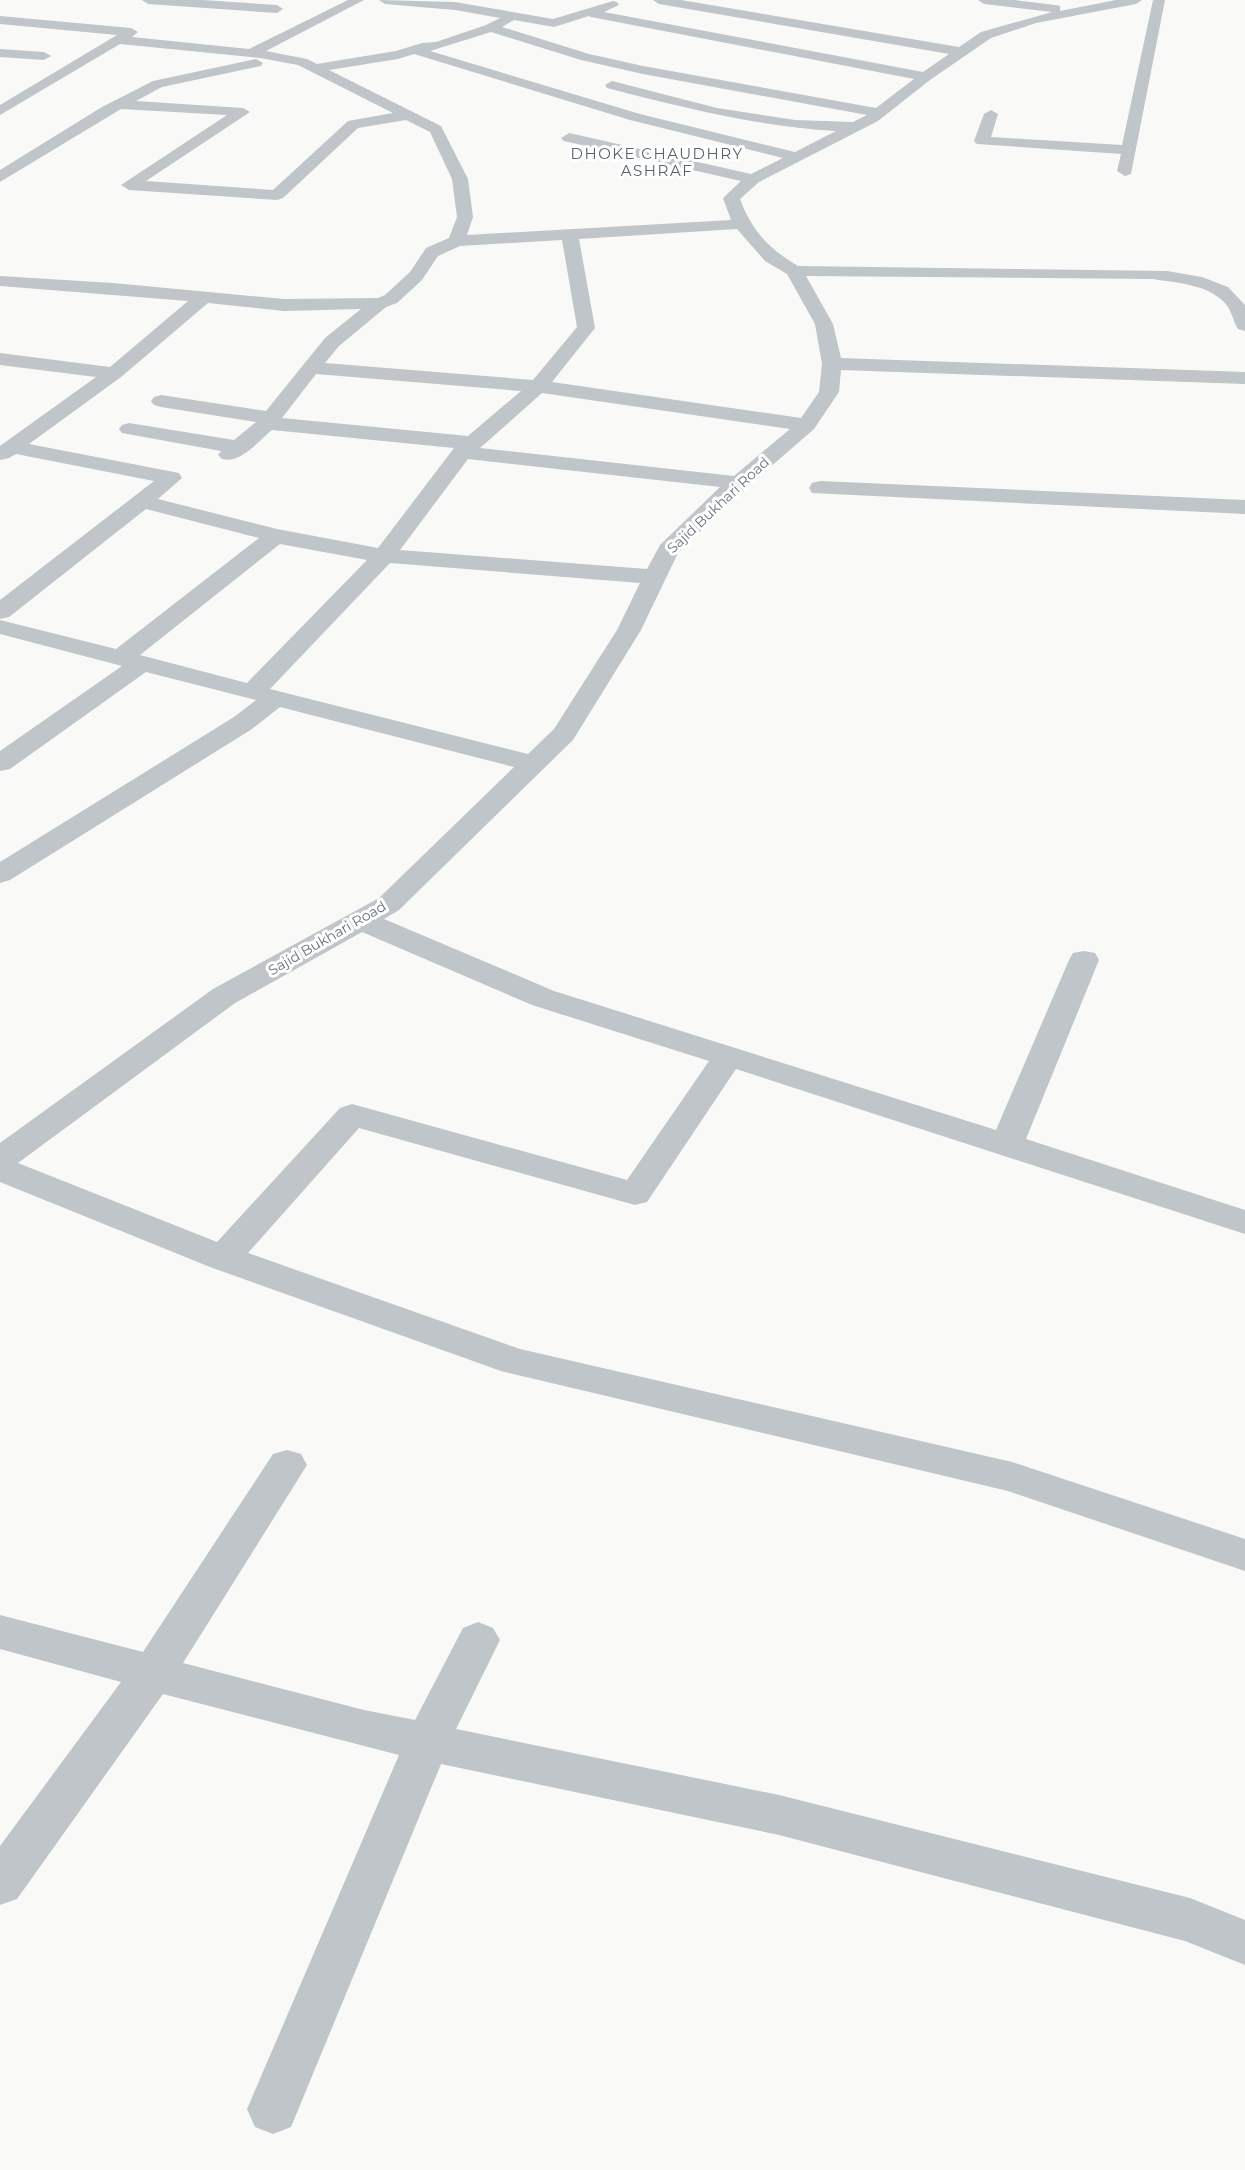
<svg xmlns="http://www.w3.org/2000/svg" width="1245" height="2170" font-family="Montserrat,sans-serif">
	<rect width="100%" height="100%" fill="#f9f9f7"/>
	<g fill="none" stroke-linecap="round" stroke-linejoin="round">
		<g fill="#c0c5c9" fill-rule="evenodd">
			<polygon points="142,0 203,0 277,5 283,9 277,13 148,4"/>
			<path d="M 348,0 L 364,0 L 266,51 L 307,59 L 317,64 L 396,51 L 422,43 L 436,42 L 486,25 L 500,18 L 455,10 L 385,4 L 379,0 L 455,2 L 553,19 L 613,1 L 617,2 L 619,5 L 604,12 L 923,72 L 949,54 L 659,4 L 653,0 L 681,0 L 959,47 L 981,32 L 1052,12 L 984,4 L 978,0 L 1014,0 L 1055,5 L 1060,6 L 1060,11 L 1116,0 L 1142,0 L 1136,4 L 1036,23 L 991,38 L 930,80 L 878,121 L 759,182 L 740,199 C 752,231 768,248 798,266 L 1167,271 L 1202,277 L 1228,287 L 1245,305 L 1245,331 L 1238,329 C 1233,321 1232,311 1225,303 C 1207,284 1177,283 1153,279 L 806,276 L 833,324 L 841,358 L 1245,372 L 1245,384 L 841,370 L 839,392 L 814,429 L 736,497 L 678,553 L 641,630 L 573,740 L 399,910 L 384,919 L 554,991 L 996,1130 L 1069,960 L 1073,953 L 1084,951 L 1095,953 L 1099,960 L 1026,1139 L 1245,1210 L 1245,1234 L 736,1069 L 647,1202 L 635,1205 L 359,1128 L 248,1253 L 520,1349 L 1012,1462 L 1245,1539 L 1245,1571 L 1008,1491 L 501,1371 L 210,1267 L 0,1182 L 0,1143 L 213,989 L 379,898 L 514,767 L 280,707 L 252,729 L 10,880 L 0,883 L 0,862 L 234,717 L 256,700 L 146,672 L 10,769 L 0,771 L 0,751 L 122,666 L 0,634 L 0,620 L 116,649 L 259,538 L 146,509 L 9,617 L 0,619 L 0,600 L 154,481 L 16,454 L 9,458 L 0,460 L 0,446 L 96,377 L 0,365 L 0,353 L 110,367 L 188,301 L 0,286 L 0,276 L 113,283 L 284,299 L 378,298 L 385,295 L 410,272 L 426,248 L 449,238 L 457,217 L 452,179 L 430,132 L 406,120 L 358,128 L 283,198 L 277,200 L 129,190 L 121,185 L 227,115 L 121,109 L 0,182 L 0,170 L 102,107 L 153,81 L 256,59 L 263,63 L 261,66 L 162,87 L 136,101 L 243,108 L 250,112 L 146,181 L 273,190 L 348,121 L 393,113 L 298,65 L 260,58 L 120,44 L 0,115 L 0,105 L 117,35 L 0,24 L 0,16 L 131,28 L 138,32 L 132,37 L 249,49 ZM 589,16 L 591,17 L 914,79 L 876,108 L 643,66 L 589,54 L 502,27 L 514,20 L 554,27 ZM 491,32 L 581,60 L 643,74 L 867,115 L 853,122 L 795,120 L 717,108 L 612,81 L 605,85 L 607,88 C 685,108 756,126 836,131 L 795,152 L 640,114 L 430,51 ZM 414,54 L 630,120 L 783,158 L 751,174 L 569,133 L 561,138 L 564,141 L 741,181 L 723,198 L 731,220 L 467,235 L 473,217 L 468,179 L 441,126 L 329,70 L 398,59 ZM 737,229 L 765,261 L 787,274 L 815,324 L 822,364 L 819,392 L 801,418 L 552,382 L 595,328 L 579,239 ZM 562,240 L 577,327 L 533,380 L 325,363 L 339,346 L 386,307 L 397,303 L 422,280 L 438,256 L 460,246 ZM 208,303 L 284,311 L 361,309 L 325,338 L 266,411 L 161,395 L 154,397 L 151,401 L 154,405 L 161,407 L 256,422 L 234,440 L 129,423 L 122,425 L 119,429 L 122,433 L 221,451 L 218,455 L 222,459 C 241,464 258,441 272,430 L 454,448 L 378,548 L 277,529 L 158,499 L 182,478 L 179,473 L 29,444 L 121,377 ZM 316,374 L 521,391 L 468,436 L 282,418 ZM 542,393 L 790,429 L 734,476 L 480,448 ZM 468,459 L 720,487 L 660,545 L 647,569 L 400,550 ZM 280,544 L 367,560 L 247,683 L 140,655 ZM 390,563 L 640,583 L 617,630 L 554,729 L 528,754 L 270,689 ZM 362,932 L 532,1005 L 709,1061 L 627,1180 L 352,1104 L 340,1108 L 217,1242 L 18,1163 L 235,1003 Z"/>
			<polygon points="1153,0 1165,0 1131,174 1125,176 1117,171 1121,154 977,144 974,141 984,114 991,110 998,114 991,137 1122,145"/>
			<polygon points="0,49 44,52 51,56 44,60 0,57"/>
			<polygon points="820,481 1245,500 1245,514 812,493 809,488 812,483"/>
			<polygon points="287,1450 301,1454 307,1465 183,1663 364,1710 415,1720 463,1628 478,1622 493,1628 500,1640 456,1729 779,1795 1190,1898 1245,1920 1245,1965 1185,1941 779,1835 441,1764 291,2127 273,2134 255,2127 247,2109 399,1755 163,1694 17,1899 0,1905 0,1846 121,1682 0,1649 0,1615 143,1652 273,1454"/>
		</g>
	</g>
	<g text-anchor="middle" stroke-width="6" stroke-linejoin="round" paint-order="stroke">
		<g font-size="14" fill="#667581" stroke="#fff">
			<text transform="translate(718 505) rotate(-43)" y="5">Sajid Bukhari Road</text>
			<text transform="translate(327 938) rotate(-30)" y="5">Sajid Bukhari Road</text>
		</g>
		<g font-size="15" letter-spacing="1.5" fill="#57636c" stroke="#fff">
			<text x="657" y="159">DHOKE CHAUDHRY<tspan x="657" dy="17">ASHRAF</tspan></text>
		</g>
	</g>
</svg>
